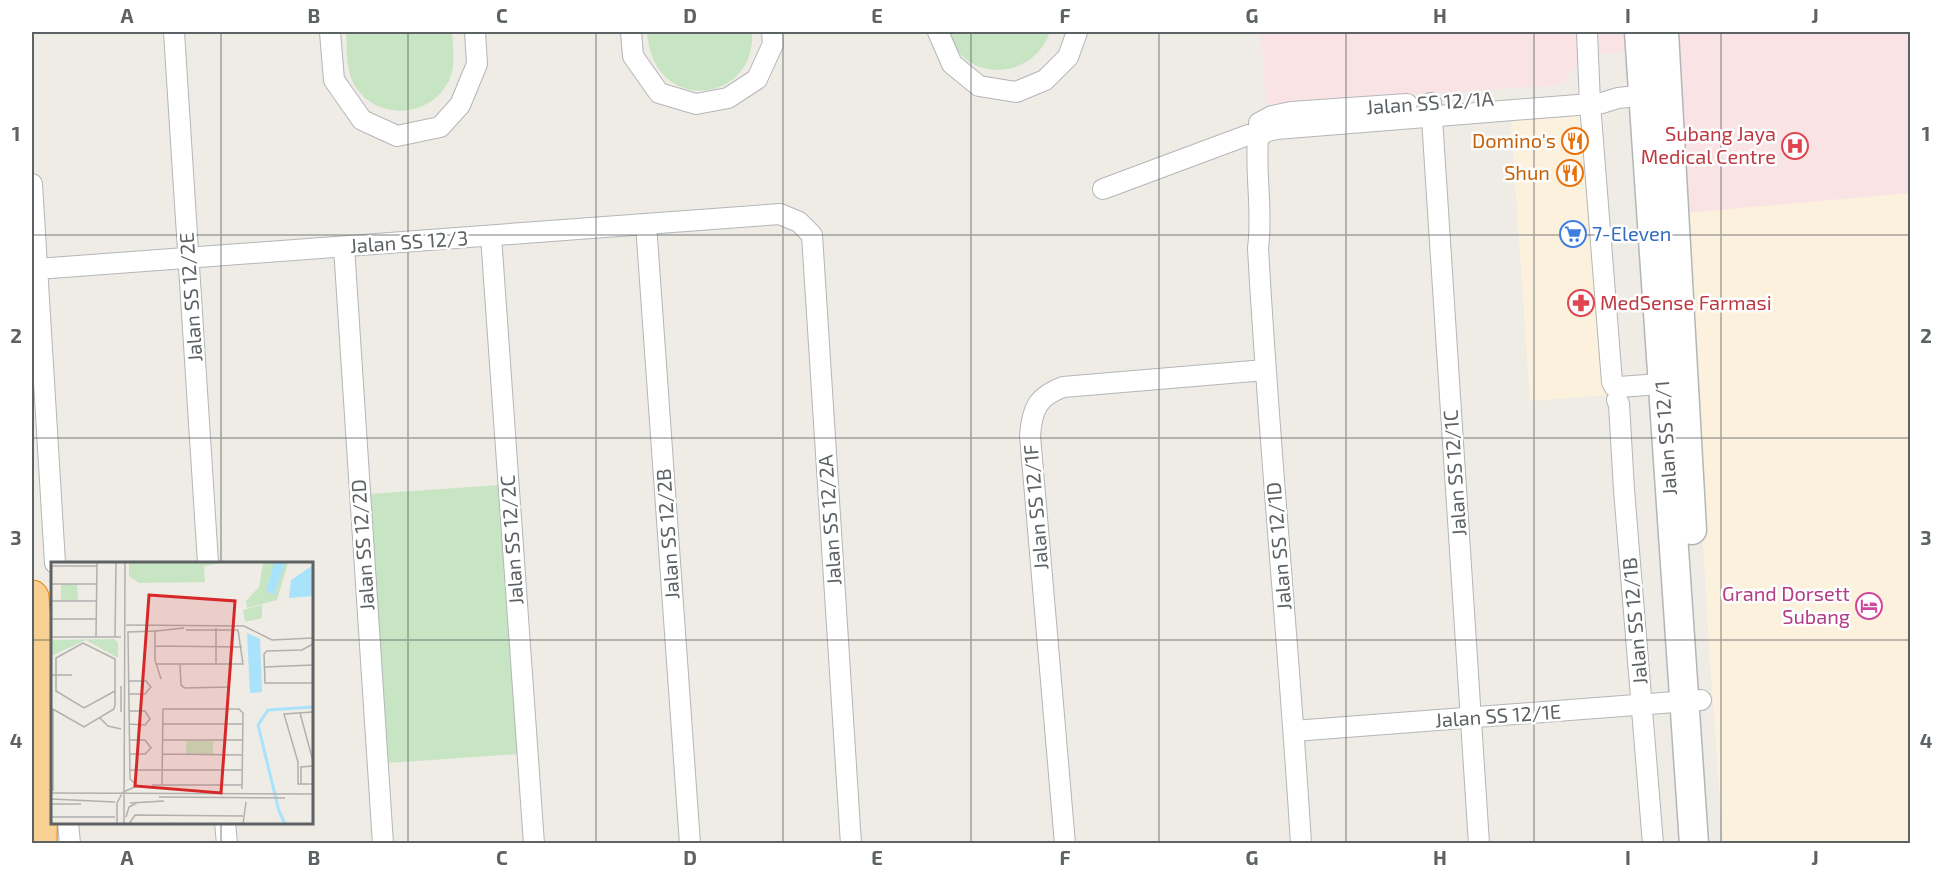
<svg xmlns="http://www.w3.org/2000/svg" width="1942" height="875" font-family="'Exo 2',sans-serif">
	<rect width="100%" height="100%" fill="#efebe5"/>
	<g fill="#fcf1dd">
		<polygon points="1674,32 1910,32 1910,843 1723,843 1709,647"/>
		<polygon points="1590,105 1611,395 1530,401 1510,109"/>
	</g>
	<polygon fill="#fae3e4" points="1261,32 1910,32 1910,193 1686,213 1673,48 1584,55 1562,85 1266,104"/>
	<g fill="#c8e5c3">
		<path d="M 346,32 L 452,32 C 453,47 456,63 450,78 C 432,121 369,122 351,78 C 346,64 347,46 346,32 Z"/>
		<path d="M 647,32 L 752,32 C 757,103 653,117 647,32 Z"/>
		<path d="M 948,32 L 1050,32 C 1033,81 963,84 948,32 Z"/>
		<polygon points="500,485 518,754 388,763 369,494"/>
	</g>
	<g fill="none" stroke-linecap="round" stroke-linejoin="round">
		<defs>
			<g id="street">
				<polyline points="174,32 208,563"/>
				<polyline points="330,32 334,80 362,120 397,136 440,127 460,105 477,64 475,32"/>
				<polyline points="631,32 633,56 659,93 696,104 728,98 757,79 773,44 772,32"/>
				<polyline points="938,32 952,64 979,86 1016,92 1045,80 1068,57 1077,32"/>
				<polyline points="1587,32 1590,104 1612,382 1614,386 1619,387 1675,383"/>
				<polyline points="1431,103 1479,844"/>
				<polyline points="1259,123 1272,116 1291,112 1407,104"/>
				<path d="M 1258,138 C 1255,175 1263,212 1258,248 C 1269,447 1289,645 1301,844"/>
				<polyline points="1258,138 1265,132 1276,129 1602,103 1618,98 1656,94"/>
				<polyline points="32,184 55,563"/>
				<polyline points="1103,189 1248,135 1258,138"/>
				<polyline points="646,224 690,844"/>
				<polyline points="491,236 534,844"/>
				<polyline points="344,247 383,844"/>
				<polyline points="37,269 780,214 799,222 812,235 851,844"/>
				<polyline points="1617,400 1619,404 1624,490 1653,844"/>
				<polyline points="1294,731 1701,700"/>
				<polyline points="68,822 70,844"/>
				<polyline points="225,822 227,844"/>
				<path d="M 1065,844 L 1030,436 C 1032,409 1037,397 1063,387 L 1265,370"/>
			</g>
			<g id="secondary">
				<polyline points="1639,32 1694,844"/>
				<polyline points="1664,32 1692,530"/>
			</g>
			<polyline id="highway" points="32,597 42,720 40,844"/>
		</defs>
		<use href="#street" stroke="#b3b6b9" stroke-width="22"/>
		<use href="#secondary" stroke="#b2b6b9" stroke-width="31"/>
		<use href="#highway" stroke="#e9840b" stroke-width="35"/>
		<use href="#street" stroke="#fff" stroke-width="20"/>
		<use href="#secondary" stroke="#fff" stroke-width="28"/>
		<use href="#highway" stroke="#f8d093" stroke-width="33"/>
	</g>
	<path fill="none" stroke="#5d6265" stroke-width="1.5" stroke-opacity="0.55" d="M 221,32 L 221,563M 408,32 L 408,844M 596,32 L 596,844M 783,32 L 783,844M 971,32 L 971,844M 1159,32 L 1159,844M 1346,32 L 1346,844M 1534,32 L 1534,844M 1721,32 L 1721,844M 32,235 L 1910,235M 32,438 L 1910,438M 32,640 L 52,640M 312,640 L 1910,640M 221,822 L 221,844"/>
	<defs>
		<symbol id="restaurant-ring" viewBox="-11 -11 22 22"><circle r="9.5" fill="#fff" stroke="#e8710a" stroke-width="1.5"/><path d="M-5-6h1v4h1v-4h1v4h1v-4h1v5L-1.5 .5V6h-2V.5L-5-1ZM5-6V6H3V1.5H1.5Q1.5-4 5-6Z" fill="#e8710a"/></symbol>
		<symbol id="hospital-ring" viewBox="-11 -11 22 22"><circle r="9.5" fill="#fff" stroke="#e0444e" stroke-width="1.5"/><path d="M-5-5h3v3.5h4V-5h3V5h-3V1.5h-4V5h-3Z" fill="#e0444e"/></symbol>
		<symbol id="supermarket-ring" viewBox="-11 -11 22 22"><circle r="9.5" fill="#fff" stroke="#3f7fe0" stroke-width="1.5"/><path d="M-6-5.5h2.5l.6 2H6L4.5 2H-2.5L-4.4-4H-6ZM-1.5 3.2a1.3 1.3 0 1 0 .1 0ZM3 3.2a1.3 1.3 0 1 0 .1 0Z" fill="#3f7fe0"/></symbol>
		<symbol id="pharmacy-ring" viewBox="-11 -11 22 22"><circle r="9.5" fill="#fff" stroke="#e0444e" stroke-width="1.5"/><path d="M-2-6h4v4h4v4h-4v4h-4v-4h-4v-4h4Z" fill="#e0444e"/></symbol>
		<symbol id="hotel-ring" viewBox="-11 -11 22 22"><circle r="9.5" fill="#fff" stroke="#d1479c" stroke-width="1.5"/><path d="M-6-4.5h1.5V1H6V5H4.5V3h-9V5H-6ZM-4 0a1.8 1.8 0 1 1 3.6 0ZM.5 0V-2.5h3Q6-2.5 6 0Z" fill="#d1479c"/></symbol>
	</defs>
	<g fill-rule="evenodd">
		<use href="#restaurant-ring" x="1560" y="126" width="30" height="30"/>
		<use href="#hospital-ring" x="1780" y="131" width="30" height="30"/>
		<use href="#restaurant-ring" x="1555" y="158" width="30" height="30"/>
		<use href="#supermarket-ring" x="1558" y="219" width="30" height="30"/>
		<use href="#pharmacy-ring" x="1566" y="288" width="30" height="30"/>
		<use href="#hotel-ring" x="1854" y="591" width="30" height="30"/>
	</g>
	<g text-anchor="middle" stroke-width="5" stroke-linejoin="round" paint-order="stroke">
		<g font-size="20" fill="#5d6265" stroke="#fff">
			<text transform="translate(1430 103) rotate(-4)" y="7">Jalan SS 12/1A</text>
			<text transform="translate(409 242) rotate(-4)" y="7">Jalan SS 12/3</text>
			<text transform="translate(191 297) rotate(-94)" y="7">Jalan SS 12/2E</text>
			<text transform="translate(1666 438) rotate(-94)" y="7">Jalan SS 12/1</text>
			<text transform="translate(1455 473) rotate(-94)" y="7">Jalan SS 12/1C</text>
			<text transform="translate(1036 507) rotate(-95)" y="7">Jalan SS 12/1F</text>
			<text transform="translate(830 520) rotate(-94)" y="7">Jalan SS 12/2A</text>
			<text transform="translate(668 534) rotate(-94)" y="7">Jalan SS 12/2B</text>
			<text transform="translate(512 540) rotate(-94)" y="7">Jalan SS 12/2C</text>
			<text transform="translate(363 545) rotate(-94)" y="7">Jalan SS 12/2D</text>
			<text transform="translate(1279 546) rotate(-95)" y="7">Jalan SS 12/1D</text>
			<text transform="translate(1635 621) rotate(-95)" y="7">Jalan SS 12/1B</text>
			<text transform="translate(1498 716) rotate(-4)" y="7">Jalan SS 12/1E</text>
		</g>
		<g font-size="20" fill="#be3a42" stroke="#fff" text-anchor="end">
			<text x="1776" y="141">Subang Jaya<tspan x="1776" dy="23">Medical Centre</tspan></text>
			<text x="1600" y="310" text-anchor="start">MedSense Farmasi</text>
		</g>
		<g font-size="20" fill="#c56008" stroke="#fff" text-anchor="end">
			<text x="1556" y="148">Domino's</text>
			<text x="1550" y="180">Shun</text>
		</g>
		<g font-size="20" fill="#366cbe" stroke="#fff" text-anchor="start">
			<text x="1592" y="241">7-Eleven</text>
		</g>
		<g font-size="20" fill="#b23c85" stroke="#fff" text-anchor="end">
			<text x="1850" y="601">Grand Dorsett<tspan x="1850" dy="23">Subang</tspan></text>
		</g>
	</g>
	<g transform="translate(51 562)">
		<rect width="262" height="262" fill="#efebe5"/>
		<path d="M 78,1 L 171,1 L 153,4 L 154,20 L 88,21 L 78,14 ZM 212,1 L 237,1 L 226,38 L 196,46 L 195,39 L 208,25 ZM 10,22 L 26,22 L 27,38 L 10,38 ZM 211,43 L 211,56 L 194,60 L 192,48 ZM 63,77 L 67,80 L 67,96 L 35,78 L 0,94 L 0,78 ZM 135,179 L 162,179 L 162,192 L 135,192 Z" fill="#c8e5c3"/>
		<path d="M 223,1 L 234,1 L 223,33 L 215,29 ZM 262,3 L 262,34 L 238,36 L 240,18 ZM 196,71 L 209,77 L 211,130 L 199,131 Z" fill="#a9e3fb"/>
		<path fill="none" stroke="#a9e3fb" stroke-width="3" d="M 234,262 L 228,249 L 207,163 L 217,148 L 262,145"/>
		<path fill="none" stroke="#b1b0ae" stroke-width="1.5" d="M 0,4 L 46,4M 0,22 L 46,22M 0,39 L 46,39M 0,57 L 46,57M 75,63 L 193,64 L 221,78 L 262,76M 165,66 L 165,102M 104,68 L 104,98 L 110,117M 105,69 L 133,66M 0,75 L 70,75M 45,75 L 46,1M 64,75 L 65,1M 262,82 L 251,88 L 216,89 L 213,92 L 214,121 L 262,121M 104,84 L 191,85M 106,102 L 192,102 L 187,68 L 135,68M 129,103 L 130,123 L 134,126 L 178,125 L 180,102M 214,105 L 262,103M 0,113 L 21,113M 78,132 L 94,132 L 100,125 L 95,119 L 78,119M 0,146 L 33,165 L 63,147 L 64,143 L 64,97 L 32,81 L 5,96 L 5,129 L 33,146 L 64,129M 78,149 L 94,149 L 99,157 L 94,163 L 78,162M 70,150 L 70,124M 262,150 L 233,152 L 247,200 L 247,222 L 262,222M 249,151 L 262,199M 49,156 L 57,164 L 70,167M 111,162 L 192,162M 111,178 L 192,178M 78,192 L 94,192 L 100,186 L 94,178 L 78,178M 111,192 L 191,193M 78,208 L 191,208M 250,222 L 250,205 L 262,204M 86,223 L 79,217 L 77,70 L 107,69M 101,223 L 191,223M 111,223 L 112,147 L 188,147 L 192,151 L 191,227M 2,229 L 2,148M 0,231 L 262,232M 108,235 L 234,236M 0,237 L 64,240M 79,241 L 113,239M 0,242 L 30,242M 0,255 L 64,255M 75,255 L 78,245 L 86,241M 66,262 L 66,241 L 72,230 L 86,224 L 105,226M 73,262 L 74,1M 78,262 L 84,253 L 192,254M 192,262 L 195,240"/>
		<path fill="#d62828" fill-opacity="0.15" stroke="#d62828" stroke-width="3" d="M 98,33 L 184,39 L 170,231 L 84,224 Z"/>
		<rect width="262" height="262" fill="none" stroke="#5d6265" stroke-width="3"/>
	</g>
	<rect width="1942" height="875" fill="none" stroke="#ffffff" stroke-width="66"/>
	<rect x="33" y="33" width="1876" height="809" fill="none" stroke="#5d6265" stroke-width="2"/>
	<g font-size="20" text-anchor="middle" font-weight="bold" fill="#5d6265">
		<text x="127" y="23">A</text>
		<text x="314" y="23">B</text>
		<text x="502" y="23">C</text>
		<text x="690" y="23">D</text>
		<text x="877" y="23">E</text>
		<text x="1065" y="23">F</text>
		<text x="1252" y="23">G</text>
		<text x="1440" y="23">H</text>
		<text x="1628" y="23">I</text>
		<text x="1815" y="23">J</text>
		<text x="16" y="141">1</text>
		<text x="1926" y="141">1</text>
		<text x="16" y="343">2</text>
		<text x="1926" y="343">2</text>
		<text x="16" y="545">3</text>
		<text x="1926" y="545">3</text>
		<text x="16" y="748">4</text>
		<text x="1926" y="748">4</text>
		<text x="127" y="865">A</text>
		<text x="314" y="865">B</text>
		<text x="502" y="865">C</text>
		<text x="690" y="865">D</text>
		<text x="877" y="865">E</text>
		<text x="1065" y="865">F</text>
		<text x="1252" y="865">G</text>
		<text x="1440" y="865">H</text>
		<text x="1628" y="865">I</text>
		<text x="1815" y="865">J</text>
	</g>
</svg>
